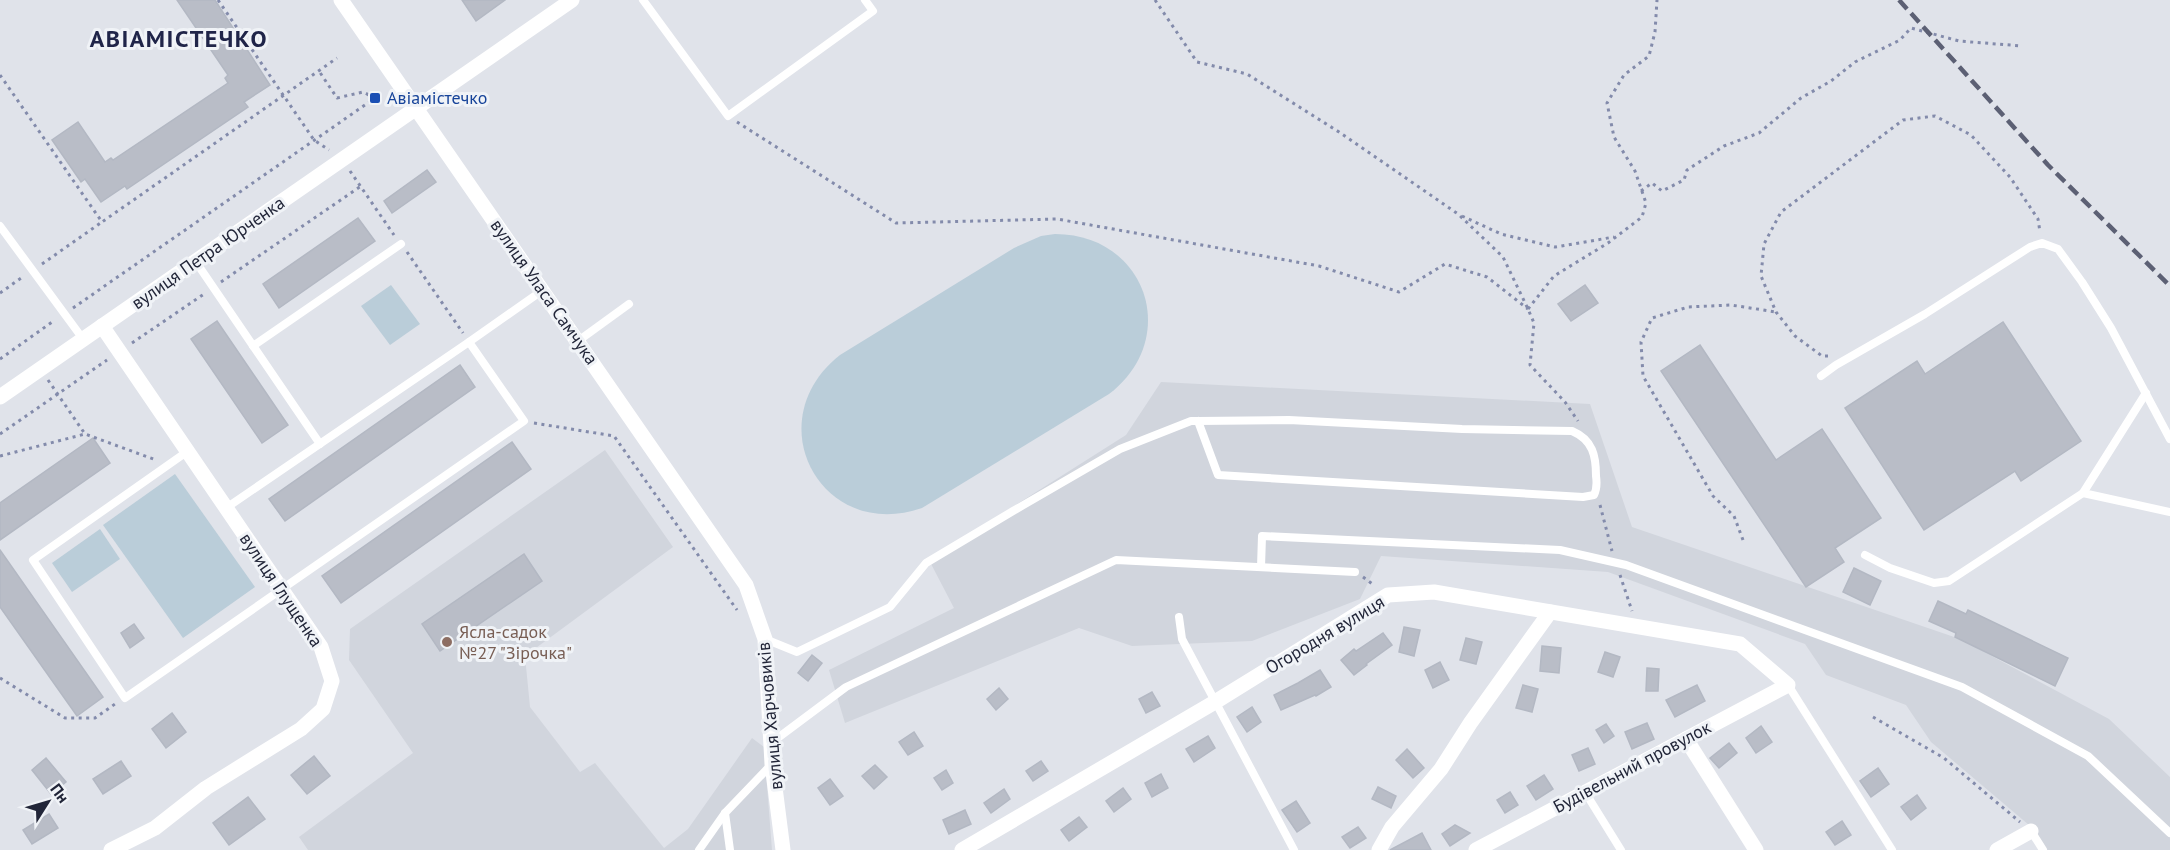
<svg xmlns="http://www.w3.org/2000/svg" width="2170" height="850" font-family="'PT Sans',sans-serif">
	<rect width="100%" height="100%" fill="#e0e3ea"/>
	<g fill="#d1d5dd">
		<polygon points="1161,382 1590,404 1632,527 1960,639 2109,719 2170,777 2170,850 2040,850 2035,830 1931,742 1906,705 1826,675 1805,644 1608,572 1381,556 1360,599 1252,641 1132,646 1079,628 845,723 829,670 954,608 929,560 1126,435"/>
		<polygon points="605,450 673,547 525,656 530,707 580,772 595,763 664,848 688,829 752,738 764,747 772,850 308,850 299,837 413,753 349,660 350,629"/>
	</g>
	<g fill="#bacdd9">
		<path d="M 1055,234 C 1146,234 1182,338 1109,394 L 922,508 C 821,543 756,421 840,355 L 1014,248 L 1041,236 Z"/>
		<polygon points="391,285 420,324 390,345 361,306"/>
		<polygon points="175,474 255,587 183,638 103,525"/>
		<polygon points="100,529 120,559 72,592 52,563"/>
	</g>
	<g fill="#b9bdc7" stroke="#b3b8c3" stroke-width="1.5">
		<polygon points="177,0 215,0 270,85 244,102 248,107 127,189 125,186 101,202 85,179 81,182 52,140 78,122 105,162 111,158 113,160 228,83 225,78 228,75"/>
		<polygon points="462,0 505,0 476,21"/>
		<polygon points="427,170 436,182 392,213 384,201"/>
		<polygon points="358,218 375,241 279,308 263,284"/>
		<polygon points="1585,285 1598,303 1571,321 1558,304"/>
		<polygon points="217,321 288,425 262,443 191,339"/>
		<polygon points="2003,322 2081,441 2021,481 2015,471 1924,530 1845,408 1917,361 1925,374"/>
		<polygon points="1700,345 1776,460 1822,429 1881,518 1835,548 1844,562 1806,587 1661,371"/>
		<polygon points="460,365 475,387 285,521 269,499"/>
		<polygon points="93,438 110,463 0,540 0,503"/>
		<polygon points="512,442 531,469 341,603 322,576"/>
		<polygon points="0,550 103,697 77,716 0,607"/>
		<polygon points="524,554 542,581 440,651 422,624"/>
		<polygon points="1854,568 1881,581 1870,605 1843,592"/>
		<polygon points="1938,601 1966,614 1968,610 2068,658 2055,686 1955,637 1956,633 1929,621"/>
		<polygon points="134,624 144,638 130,648 121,633"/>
		<polygon points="1404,627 1420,630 1414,656 1399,652"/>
		<polygon points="1383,633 1392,645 1366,664 1367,665 1354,675 1341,660 1354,649 1356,651"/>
		<polygon points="1466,638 1482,642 1476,664 1460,660"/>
		<polygon points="1542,646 1561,648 1559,673 1540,671"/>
		<polygon points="1605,652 1620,657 1613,677 1598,672"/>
		<polygon points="812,655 822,663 808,681 798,673"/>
		<polygon points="1440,662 1449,680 1433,688 1425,670"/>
		<polygon points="1647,668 1659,669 1658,691 1646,691"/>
		<polygon points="1320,670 1331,687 1316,696 1315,695 1281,710 1274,695 1298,683"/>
		<polygon points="1523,685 1538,689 1532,712 1516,708"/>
		<polygon points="1697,685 1705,701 1675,717 1666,700"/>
		<polygon points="999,688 1008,699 996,710 987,699"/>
		<polygon points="1152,692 1160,706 1146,713 1139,699"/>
		<polygon points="1252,707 1261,722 1247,732 1237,717"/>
		<polygon points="172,713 186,732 166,748 152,729"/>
		<polygon points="1647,723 1654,739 1632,749 1625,732"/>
		<polygon points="1606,724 1614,736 1604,743 1596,730"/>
		<polygon points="1761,726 1772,742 1756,753 1746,738"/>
		<polygon points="914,732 923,746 908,755 899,742"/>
		<polygon points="1208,736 1215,748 1194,762 1186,749"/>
		<polygon points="1729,743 1737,753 1719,768 1710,758"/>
		<polygon points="1588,748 1595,764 1579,771 1572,755"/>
		<polygon points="1407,749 1424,768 1413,778 1396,760"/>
		<polygon points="314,756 330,776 307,794 291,775"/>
		<polygon points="46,758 66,782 51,794 32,770"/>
		<polygon points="121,761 131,776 103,794 93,779"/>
		<polygon points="1041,761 1048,771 1033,781 1026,771"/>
		<polygon points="875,765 887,777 874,789 862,776"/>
		<polygon points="1878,768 1889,784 1871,797 1860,781"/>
		<polygon points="946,770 953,783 942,790 934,778"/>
		<polygon points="1161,774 1168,788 1152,797 1145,783"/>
		<polygon points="1544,775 1553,789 1536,800 1527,786"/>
		<polygon points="830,779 843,796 830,805 818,788"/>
		<polygon points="1378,787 1396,796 1391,808 1372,799"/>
		<polygon points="1123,788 1131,799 1114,812 1106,801"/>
		<polygon points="1004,789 1010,799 991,813 984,803"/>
		<polygon points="1510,792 1518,805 1505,813 1497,800"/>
		<polygon points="1917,795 1926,808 1911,820 1901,807"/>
		<polygon points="248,797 265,819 229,845 213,823"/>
		<polygon points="1296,801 1310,823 1297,832 1282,810"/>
		<polygon points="965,810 971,824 949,834 943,820"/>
		<polygon points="49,814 58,828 32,844 23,830"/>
		<polygon points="1079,817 1087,827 1069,841 1061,830"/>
		<polygon points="1842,821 1851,835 1835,845 1826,832"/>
		<polygon points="1455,825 1470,833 1450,846 1442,834"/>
		<polygon points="1358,827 1366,838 1350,848 1342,837"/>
		<polygon points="1422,833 1431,850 1390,850"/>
	</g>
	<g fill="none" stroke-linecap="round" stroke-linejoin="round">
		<g stroke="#838bab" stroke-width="3" stroke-dasharray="3 4.5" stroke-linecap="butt">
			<polyline points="218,0 314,140 329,150"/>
			<polyline points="1155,0 1197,62 1247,74 1339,132 1458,214 1503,257 1528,309 1534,323 1530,365 1565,402 1578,421"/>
			<polyline points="0,75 102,222 337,58"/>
			<polyline points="737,122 896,223 1057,219 1319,266 1399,292 1445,264 1487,277 1528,309"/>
			<polyline points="350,171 394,235"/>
			<polyline points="1641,191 1652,183 1662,191 1684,180 1687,170 1724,146 1759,133 1801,98 1831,81 1855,62 1900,40 1911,28 1959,41 2022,46"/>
			<polyline points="1462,216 1501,234 1555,247 1614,237"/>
			<polyline points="407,252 463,333"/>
			<polyline points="42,264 102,222"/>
			<polyline points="221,282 361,186"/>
			<polyline points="0,293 24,276"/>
			<polyline points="73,308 375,98 363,92 337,98 319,71"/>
			<polyline points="1528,309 1554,276 1608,243 1642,217 1646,203 1635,171 1614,137 1607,103 1624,75 1649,56 1655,32 1657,0"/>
			<polyline points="132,343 204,294"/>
			<polyline points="1828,356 1822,356 1795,336 1776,312 1761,276 1764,244 1781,212 1903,120 1935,116 1971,135 2010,177 2038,219 2040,232"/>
			<polyline points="0,359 55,320"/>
			<polyline points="48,380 85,434 156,460"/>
			<polyline points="534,423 614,436 737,610"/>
			<polyline points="0,434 107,360"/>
			<polyline points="0,456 85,434"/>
			<polyline points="1600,505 1612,551"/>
			<polyline points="1743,540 1734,516 1713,496 1643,376 1641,342 1652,318 1688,307 1731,305 1776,312"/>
			<polyline points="1620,575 1632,611"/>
			<polyline points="1363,577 1375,586"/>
			<polyline points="0,678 65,718 95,718 115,704"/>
			<polyline points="1873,717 1944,758 2020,822"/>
		</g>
		<g stroke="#fff" stroke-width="8">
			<polyline points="643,0 728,116 873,11 865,0"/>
			<polyline points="0,226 83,339"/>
			<polyline points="196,262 320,444"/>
			<polyline points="578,341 629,304"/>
			<polyline points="253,346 401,244"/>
			<polyline points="1821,376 1836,365 1925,314 2030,247 2042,243 2058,249 2082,282 2111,328 2170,439"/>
			<polyline points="2146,393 2083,493 2170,512"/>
			<polyline points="188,451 33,560 125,698 524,421 469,342 543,290"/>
			<polyline points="226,508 469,342"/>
			<polyline points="1865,555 1890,568 1934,583 1949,581 2083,493"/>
			<polyline points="1261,567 1262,536 1560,550 1626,565 1962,687 2088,756 2170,833"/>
			<polyline points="1179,617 1182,639 1294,850"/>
			<path d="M 765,639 L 797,652 L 890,607 L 926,563 L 1013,511 L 1120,449 L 1191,421 L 1198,421 L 1289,420 L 1462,429 L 1572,431 C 1593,440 1596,456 1596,476 C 1597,483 1597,489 1594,495 L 1583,497 L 1218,475 L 1198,421"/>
			<polyline points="1788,685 1892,850"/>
			<polyline points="771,743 846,687 1116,560 1355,572"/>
			<polyline points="1585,792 1621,850"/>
			<polyline points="725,813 730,850"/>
			<polyline points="2031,831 2043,850"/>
			<polyline points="699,850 725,813 771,765"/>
		</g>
		<g stroke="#fff" stroke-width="15">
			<polyline points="341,0 746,585 765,639 772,764 783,850"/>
			<polyline points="102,326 321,647 332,681 323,709 301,729 206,788 155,828 111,850"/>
			<polyline points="0,397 572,0"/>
			<polyline points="1686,739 1756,850"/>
			<polyline points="962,850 1215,702 1388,595 1434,592 1740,644 1788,685 1476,850"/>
			<polyline points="1379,850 1392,827 1441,769 1471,722 1550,612"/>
			<polyline points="1997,850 2031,831"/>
		</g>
		<polyline stroke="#5c6074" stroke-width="4.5" stroke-dasharray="12 6" stroke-linecap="butt" points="1899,0 2048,165 2170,286"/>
	</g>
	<rect fill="#1a4fb4" stroke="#f0f3f7" stroke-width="2" x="369" y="92" width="12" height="12" rx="3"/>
	<circle fill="#8d6e63" stroke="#f0f3f7" stroke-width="2" cx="447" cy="642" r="6"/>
	<g text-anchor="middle" stroke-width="6" stroke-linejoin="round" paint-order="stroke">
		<g font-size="18" fill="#164399" stroke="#f0f3f7" text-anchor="start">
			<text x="387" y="104">Авіамістечко</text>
		</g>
		<g font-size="18" fill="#222639" stroke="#f0f3f7">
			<text transform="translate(208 253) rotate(-35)" y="6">вулиця Петра Юрченка</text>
			<text transform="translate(544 292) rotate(55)" y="6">вулиця Уласа Самчука</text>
			<text transform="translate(281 590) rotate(56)" y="6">вулиця Глущенка</text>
			<text transform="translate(1325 635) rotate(-31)" y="6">Огородня вулиця</text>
			<text transform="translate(770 716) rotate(-95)" y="6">вулиця Харчовиків</text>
			<text transform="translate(1632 767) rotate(-28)" y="6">Будівельний провулок</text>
		</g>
		<g font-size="18" fill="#785e54" stroke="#f0f3f7" text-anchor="start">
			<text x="459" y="638">Ясла-садок<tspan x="459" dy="21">№27 "Зірочка"</tspan></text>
		</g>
		<g font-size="24" font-weight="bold" letter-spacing="1.5" fill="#202549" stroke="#f0f3f7">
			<text x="179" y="47">АВІАМІСТЕЧКО</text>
		</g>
	</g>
	<g transform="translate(48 802) rotate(53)" stroke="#f0f3f7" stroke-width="4.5" paint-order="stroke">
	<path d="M0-4.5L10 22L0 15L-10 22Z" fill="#222639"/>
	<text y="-9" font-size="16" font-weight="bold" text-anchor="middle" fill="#222639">Пн</text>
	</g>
</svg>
